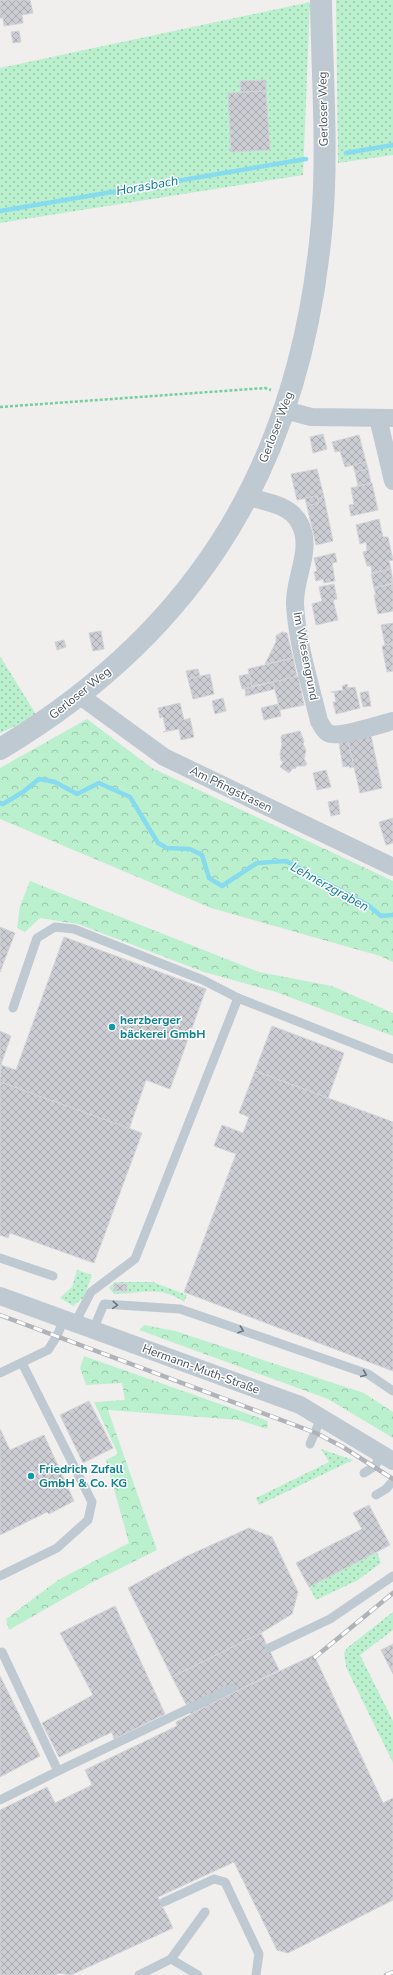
<svg xmlns="http://www.w3.org/2000/svg" width="393" height="1975" font-family="'Nunito Sans',sans-serif">
	<defs>
		<pattern id="grass-dots" width="8" height="8" patternUnits="userSpaceOnUse"><rect width="8" height="8" fill="#bbf0ce"/><path d="M2 2h.1M6 6h.1" fill="none" stroke="#9ac5aa" stroke-width="1.8" stroke-linecap="round"/></pattern>
		<pattern id="forest-crowns" width="20" height="18" patternUnits="userSpaceOnUse"><rect width="20" height="18" fill="#bbf0ce"/><path d="M2 6a3 3 0 1 1 6 0M12 15a3 3 0 1 1 6 0" fill="none" stroke="#9ac5aa"/></pattern>
		<pattern id="building-cross-hatch" width="8" height="8" patternUnits="userSpaceOnUse"><rect width="8" height="8" fill="#cbcdd3"/><path d="M0 0l8 8M0 8l8-8" fill="none" stroke="#a7a9ae"/></pattern>
	</defs>
	<rect width="100%" height="100%" fill="#f1eeee"/>
	<g fill="url(#grass-dots)">
		<polygon points="336,0 393,0 393,155 338,163"/>
		<polygon points="310,2 303,175 0,223 0,68"/>
		<polygon points="0,656 37,716 0,733"/>
		<polygon points="77,1270 92,1275 84,1297 73,1306 60,1298 72,1287"/>
		<path d="M 115,1282 L 153,1282 L 187,1295 L 184,1302 C 159,1285 141,1294 114,1294 L 109,1288 Z"/>
		<polygon points="321,1449 353,1460 259,1505 256,1498 329,1462"/>
		<polygon points="377,1552 381,1563 358,1580 316,1600 309,1587"/>
		<polygon points="393,1612 393,1630 360,1655 393,1721 393,1763 346,1667 344,1653 347,1648"/>
	</g>
	<g fill="url(#forest-crowns)">
		<polygon points="87,719 152,768 393,881 393,962 380,956 211,908 0,819 0,768"/>
		<polygon points="30,881 259,972 332,986 393,1013 393,1036 276,992 204,972 78,924 40,918 25,932 17,928 20,906"/>
		<polygon points="144,1325 175,1331 364,1393 393,1412 393,1438 328,1399 139,1330"/>
		<polygon points="84,1356 268,1421 267,1429 239,1420 108,1410 157,1550 91,1583 9,1630 6,1619 58,1580 129,1543 106,1460 118,1454 94,1402 125,1400 122,1383 86,1385 80,1368"/>
	</g>
	<g fill="none" stroke-linecap="round" stroke-linejoin="round">
		<g stroke="#86dbef" stroke-width="4.5">
			<polyline points="346,153 393,145"/>
			<polyline points="0,211 306,159"/>
			<polyline points="0,803 3,804 23,792 39,779 55,782 77,794 99,783 130,797 158,843 167,848 190,849 202,855 209,878 222,886 257,863 286,861 368,905 381,916 393,915"/>
		</g>
	</g>
	<g fill="url(#building-cross-hatch)" stroke="#d2d4da">
		<polygon points="0,0 30,0 33,13 22,15 23,23 4,26 3,18 0,18"/>
		<polygon points="19,31 21,42 13,43 11,32"/>
		<polygon points="266,80 266,91 241,92 240,81"/>
		<polygon points="266,91 270,150 231,152 228,93"/>
		<polygon points="323,434 327,449 313,453 310,437"/>
		<polygon points="359,435 366,462 345,467 340,451 335,452 332,442"/>
		<polygon points="366,462 368,469 355,472 353,465"/>
		<polygon points="317,469 324,497 318,499 317,496 297,500 291,474"/>
		<polygon points="368,469 371,483 358,486 355,472"/>
		<polygon points="372,483 378,510 351,516 349,505 354,504 351,488"/>
		<polygon points="317,496 319,503 307,506 305,498"/>
		<polygon points="324,497 333,541 316,545 307,506 319,503 318,499"/>
		<polygon points="379,519 383,537 388,537 393,560 389,561 391,569 372,573 371,566 367,566 363,552 367,551 366,542 360,544 356,525"/>
		<polygon points="335,553 337,562 332,563 335,581 324,583 323,579 316,581 314,572 317,571 314,558"/>
		<polygon points="391,569 393,583 374,588 371,574"/>
		<polygon points="334,584 337,599 333,600 338,620 316,625 312,604 322,601 319,587"/>
		<polygon points="393,584 393,611 378,614 374,595 376,595 374,588"/>
		<polygon points="393,623 393,643 385,645 381,625"/>
		<polygon points="101,631 104,649 93,651 89,633"/>
		<polygon points="282,632 287,633 293,658 265,664 276,642 276,636"/>
		<polygon points="64,640 66,647 57,650 55,642"/>
		<polygon points="393,643 393,671 387,672 382,646"/>
		<polygon points="293,658 297,677 252,686 248,669"/>
		<polygon points="198,669 200,676 188,679 186,671"/>
		<polygon points="210,674 214,694 193,699 188,679"/>
		<polygon points="249,674 252,687 242,689 239,676"/>
		<polygon points="298,676 304,705 280,710 273,682"/>
		<polygon points="273,682 275,689 246,696 245,689"/>
		<polygon points="347,684 348,688 355,687 360,708 336,714 333,702 336,702 334,692 331,692 343,690 342,686"/>
		<polygon points="368,691 371,706 363,707 360,693"/>
		<polygon points="223,698 226,711 215,714 212,701"/>
		<polygon points="180,703 184,720 190,718 194,737 181,740 179,729 163,732 166,731 163,717 160,718 158,708"/>
		<polygon points="278,704 281,716 264,720 261,708"/>
		<polygon points="300,731 304,741 303,744 306,750 304,759 307,764 305,766 297,766 295,769 293,768 289,773 280,767 283,762 281,761 280,754 282,745 281,737 282,735"/>
		<polygon points="371,736 382,788 360,793 348,741"/>
		<polygon points="348,741 354,767 350,768 349,766 343,767 339,743"/>
		<polygon points="326,770 331,787 317,790 313,773"/>
		<polygon points="338,800 340,814 331,816 328,802"/>
		<polygon points="393,818 393,843 386,845 379,822"/>
		<polygon points="0,927 15,933 0,972"/>
		<polygon points="64,937 206,989 170,1089 146,1080 129,1129 0,1082 1,1065 16,1070"/>
		<polygon points="272,1026 344,1053 328,1098 255,1071"/>
		<polygon points="0,1031 11,1036 0,1067"/>
		<polygon points="255,1071 393,1122 393,1371 184,1292 236,1154 214,1146 222,1125 243,1133 249,1117 239,1113"/>
		<polygon points="0,1082 142,1133 94,1263 10,1233 8,1238 0,1235"/>
		<rect x="114" y="1284" width="13" height="7"/>
		<polygon points="89,1401 113,1448 83,1463 60,1415"/>
		<polygon points="0,1429 10,1450 44,1435 74,1501 49,1514 47,1512 0,1535"/>
		<polygon points="369,1505 390,1545 309,1587 296,1563 362,1529 353,1513"/>
		<polygon points="249,1528 272,1537 298,1592 292,1614 261,1633 172,1677 128,1588 185,1557"/>
		<polygon points="115,1606 165,1714 114,1739 112,1732 59,1757 42,1723 93,1695 60,1633"/>
		<polygon points="261,1633 279,1670 191,1714 172,1677"/>
		<polygon points="393,1644 393,1674 381,1650"/>
		<polygon points="314,1655 383,1803 393,1798 393,1900 288,1953 277,1950 234,1862 158,1897 173,1928 71,1975 60,1973 55,1975 0,1975 0,1810 47,1787 55,1803 92,1785 85,1770 177,1726 176,1722 233,1693"/>
		<polygon points="0,1676 40,1756 0,1777"/>
	</g>
	<g fill="none" stroke-linecap="round" stroke-linejoin="round">
		<polyline stroke="#71d09f" stroke-width="2.5" stroke-dasharray="3 2" stroke-linecap="butt" points="0,407 265,388 271,390"/>
		<g stroke="#bec9d1" stroke-width="9">
			<polyline points="13,1008 37,938 55,927 74,929 203,980 238,998 393,1059"/>
			<polyline points="0,1258 53,1276"/>
			<polyline points="75,1323 91,1292 135,1259 238,998"/>
			<polyline points="93,1330 104,1304 180,1309 368,1374 393,1391"/>
			<polyline points="0,1373 48,1350 57,1336 64,1319"/>
			<polyline points="310,1444 321,1418"/>
			<polyline points="364,1473 375,1466 382,1454"/>
			<polyline points="376,1495 386,1489 393,1481"/>
			<polyline points="0,1576 57,1548 88,1520 92,1502 22,1363"/>
			<polyline points="269,1648 330,1619 393,1576"/>
			<polyline points="2,1652 58,1771"/>
			<polyline points="0,1800 58,1771 232,1688"/>
			<polyline points="164,1902 214,1879 225,1882 259,1954 256,1975"/>
			<polyline points="171,1959 198,1975"/>
			<polyline points="139,1975 171,1959 205,1912"/>
		</g>
		<g stroke="#bec9d1" stroke-width="18">
			<polyline points="285,410 311,417 393,418"/>
			<polyline points="378,418 393,481"/>
			<path d="M 248,497 C 267,502 291,505 300,524 C 313,549 294,578 295,604 C 297,643 310,683 319,721 C 322,726 325,733 331,734 C 341,737 382,724 393,721"/>
			<polyline points="79,695 164,757 393,867"/>
			<polyline points="0,1296 300,1405 393,1461"/>
		</g>
		<path stroke="#bec9d1" stroke-width="22" d="M 0,749 C 203,628 302,456 322,222 C 328,149 322,74 321,0"/>
		<defs>
			<g id="rail">
				<polyline points="0,1315 316,1433 343,1447 393,1479"/>
				<polyline points="314,1658 393,1593"/>
				<polyline points="386,1975 393,1972"/>
			</g>
		</defs>
		<use href="#rail" stroke="#b0b4b9" stroke-width="4.5"/>
		<use href="#rail" stroke="#fff" stroke-width="3" stroke-dasharray="9" stroke-linecap="butt"/>
	</g>
	<defs><path id="oneway-chevron" d="M-2-3.5L2.5 0L-2 3.5" fill="none" stroke-width="1.6" stroke-linecap="round" stroke-linejoin="round"/></defs>
	<g stroke="#6a767f">
		<use href="#oneway-chevron" transform="translate(115 1305) rotate(4)"/>
		<use href="#oneway-chevron" transform="translate(241 1330) rotate(19)"/>
		<use href="#oneway-chevron" transform="translate(364 1374) rotate(23)"/>
	</g>
	<g fill="#0f9aa8" stroke="#fff" stroke-width="1.5">
		<circle cx="112" cy="1027" r="4"/>
		<circle cx="31" cy="1476" r="4"/>
	</g>
	<g text-anchor="middle" stroke-width="3" stroke-linejoin="round" paint-order="stroke">
		<g font-size="12" fill="#46525c" stroke="#fff">
			<text transform="translate(323 109) rotate(-91)" y="4">Gerloser Weg</text>
			<text transform="translate(276 427) rotate(-69)" y="4">Gerloser Weg</text>
			<text transform="translate(306 656) rotate(79)" y="4">Im Wiesengrund</text>
			<text transform="translate(80 693) rotate(-39)" y="4">Gerloser Weg</text>
			<text transform="translate(231 789) rotate(26)" y="4">Am Pfingstrasen</text>
			<text transform="translate(201 1369) rotate(20)" y="4">Hermann-Muth-Straße</text>
		</g>
		<g font-size="12" font-weight="bold" fill="#0d838f" stroke="#fff" text-anchor="start">
			<text x="120" y="1024">herzberger<tspan x="120" dy="14">bäckerei GmbH</tspan></text>
			<text x="39" y="1473">Friedrich Zufall<tspan x="39" dy="14">GmbH &amp; Co. KG</tspan></text>
		</g>
		<g font-size="13" font-style="italic" fill="#087b96" stroke="#fff">
			<text transform="translate(147 185) rotate(-10)" y="5">Horasbach</text>
			<text transform="translate(330 886) rotate(29)" y="5">Lehnerzgraben</text>
		</g>
	</g>
</svg>
